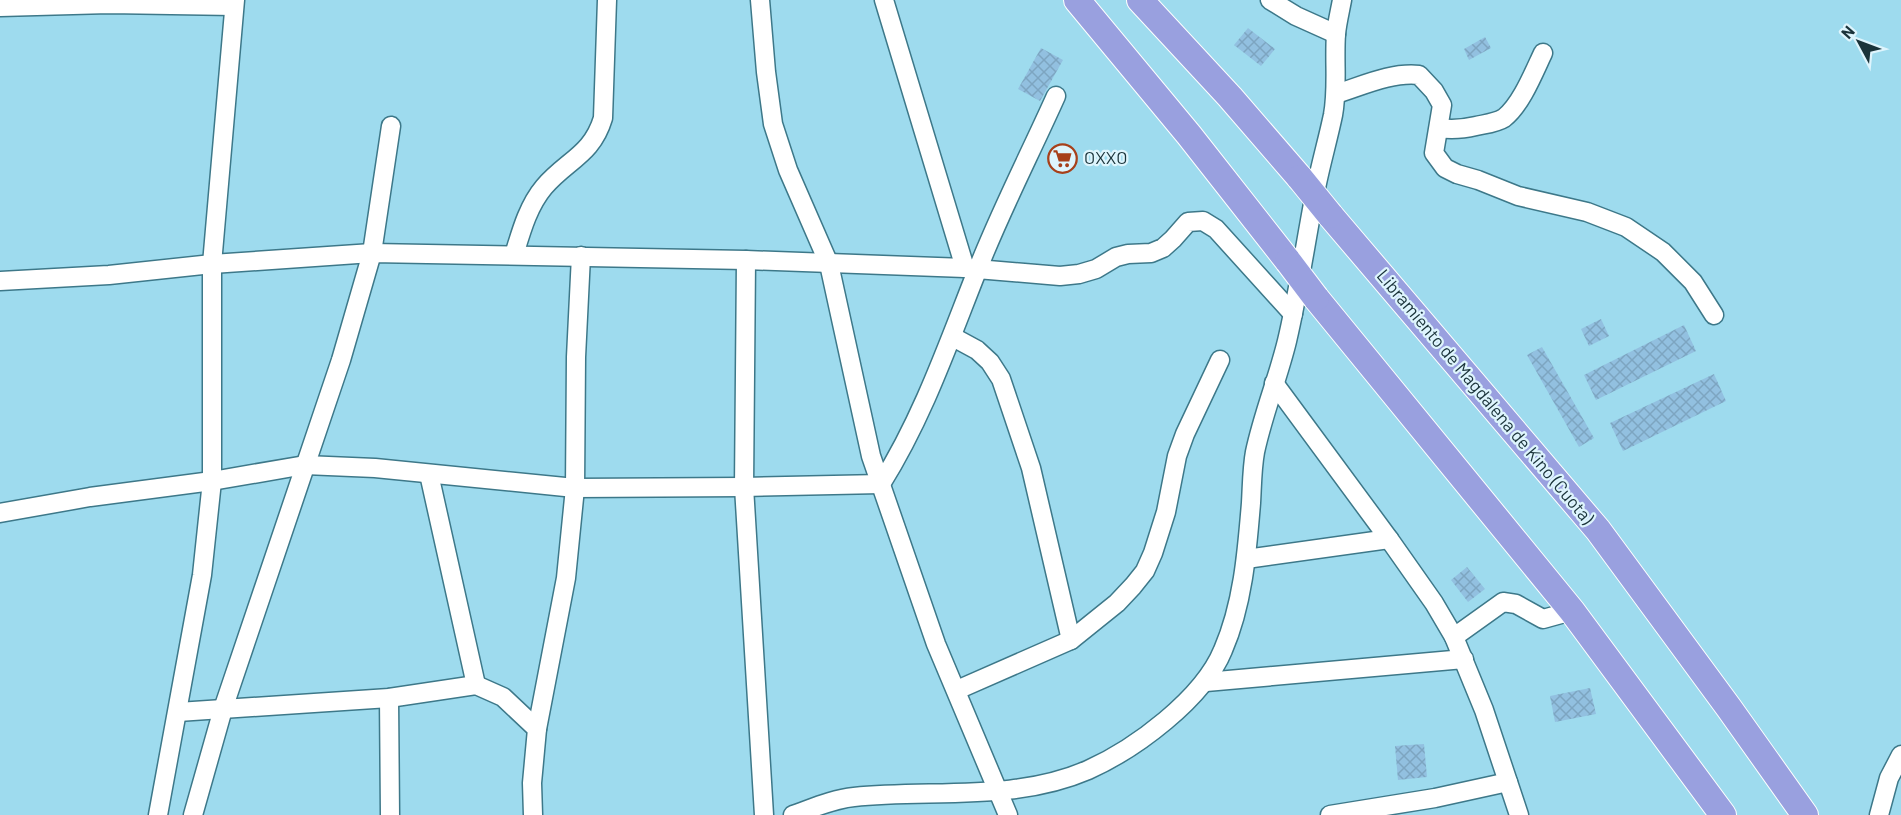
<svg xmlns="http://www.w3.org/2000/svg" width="1901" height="815" font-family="Barlow,sans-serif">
	<defs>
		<pattern id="building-cross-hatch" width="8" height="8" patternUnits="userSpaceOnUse" patternTransform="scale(1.5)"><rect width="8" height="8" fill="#92c0e0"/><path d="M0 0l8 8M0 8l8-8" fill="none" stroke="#7da5c1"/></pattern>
	</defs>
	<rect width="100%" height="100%" fill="#9edbee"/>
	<g fill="url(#building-cross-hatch)">
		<polygon points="1248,28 1275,49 1261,66 1234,45"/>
		<polygon points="1485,37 1491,48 1469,60 1464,49"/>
		<polygon points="1041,48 1063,60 1040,101 1018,89"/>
		<polygon points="1601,319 1609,336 1589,346 1581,329"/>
		<polygon points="1684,325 1696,351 1596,400 1584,375"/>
		<polygon points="1542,347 1594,438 1579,447 1527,355"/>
		<polygon points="1714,374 1726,401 1623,451 1610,423"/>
		<polygon points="1467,567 1485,589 1468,602 1451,580"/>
		<polygon points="1590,688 1596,714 1555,722 1550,696"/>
		<polygon points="1424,744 1427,777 1398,780 1395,746"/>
	</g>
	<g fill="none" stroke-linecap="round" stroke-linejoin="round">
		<defs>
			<g id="minor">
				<polyline points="760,0 766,72 773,124 788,170 829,264 871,456 936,644 1008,815"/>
				<polyline points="884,0 965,268"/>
				<polyline points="1270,0 1296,16 1336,34"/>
				<polyline points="0,7 109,4 234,6"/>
				<path d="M 1336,94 C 1362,86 1391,72 1419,75 L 1434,91 L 1442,105 L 1434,153 L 1445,168 L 1457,174 L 1478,180 L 1518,196 L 1587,212 L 1626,227 L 1663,252 L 1693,282 L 1714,315"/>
				<path d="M 1439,128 C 1452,130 1463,129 1476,126 C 1485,124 1496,123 1504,118 C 1521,105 1534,72 1543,53"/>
				<path d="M 514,255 C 521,232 528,206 544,187 C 567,160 592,155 603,118 L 607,0"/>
				<polyline points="746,260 744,487 764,815"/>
				<polyline points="0,281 109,275 212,264 372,253 746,260 965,268 1060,276 1079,274 1096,269 1116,257 1128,254 1151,253 1163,248 1173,239 1188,222 1203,221 1216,229 1293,314"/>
				<polyline points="953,337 977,350 990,362 1001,379 1031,468 1071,640"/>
				<polyline points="1274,383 1389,539 1434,603 1454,637 1484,710 1519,815"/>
				<polyline points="429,474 476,685"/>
				<path d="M 0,513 L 90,497 L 212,481 L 305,465 L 375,468 L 575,488 L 744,487 L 881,484 C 923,417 948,344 977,271 C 1000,212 1030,154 1056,96"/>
				<polyline points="1246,559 1389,539"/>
				<polyline points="1454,637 1503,602 1516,604 1543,619 1572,611"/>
				<polyline points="1206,682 1464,659"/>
				<polyline points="957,690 1071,640 1117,603 1133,586 1145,571 1153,553 1166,512 1177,456 1185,434 1220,360"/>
				<polyline points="389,698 390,815"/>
				<polyline points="178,712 389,698 476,685 503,697 537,729 532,783 533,815"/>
				<polyline points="537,729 566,578 575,488 576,357 581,256"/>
				<polyline points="158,815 202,575 212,481 212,264 235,0"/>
				<polyline points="193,815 223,709 341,360 372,253 391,126"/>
				<path d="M 793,815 C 813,808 833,799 854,797 C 932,789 1014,802 1088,770 C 1135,749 1203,699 1223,650 C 1243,604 1247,552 1251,503 C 1252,486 1252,468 1255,452 C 1263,414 1278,378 1287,341 C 1299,290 1306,239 1316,188 C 1321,163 1328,139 1333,115 C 1338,88 1334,61 1336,34 C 1337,23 1340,11 1342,0"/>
				<polyline points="1330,815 1435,798 1508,782"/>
				<polyline points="1879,815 1889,778 1901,755"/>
			</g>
			<g id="highway">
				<polyline points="1077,0 1189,135 1288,261"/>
				<polyline points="1140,0 1230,97 1300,178"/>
				<polyline points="1330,215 1598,530 1729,708 1805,815"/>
				<polyline points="1316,298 1572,611 1723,815"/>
			</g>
		</defs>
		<use href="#minor" stroke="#3d7889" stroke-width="21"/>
		<use href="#highway" stroke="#fff" stroke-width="28"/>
		<use href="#minor" stroke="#fff" stroke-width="18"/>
		<use href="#highway" stroke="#99a0df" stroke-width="26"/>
		<defs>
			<g id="highway-bridge">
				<polyline points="1300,178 1330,215"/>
				<polyline points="1288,261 1316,298"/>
			</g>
		</defs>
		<use href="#highway-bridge" stroke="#fff" stroke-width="28" stroke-linecap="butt"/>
		<use href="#highway-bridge" stroke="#99a0df" stroke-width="26"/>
	</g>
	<defs>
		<symbol id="supermarket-ring" viewBox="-11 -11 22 22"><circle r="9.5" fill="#def5fd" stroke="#a7401a" stroke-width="1.5"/><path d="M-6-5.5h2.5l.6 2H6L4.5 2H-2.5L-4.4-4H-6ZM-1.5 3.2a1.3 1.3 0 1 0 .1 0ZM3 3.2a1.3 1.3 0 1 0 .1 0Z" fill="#a7401a"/></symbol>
	</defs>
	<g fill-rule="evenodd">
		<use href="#supermarket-ring" x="1046" y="142" width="33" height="33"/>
	</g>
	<g text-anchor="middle" stroke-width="4.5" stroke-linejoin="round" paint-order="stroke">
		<g font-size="18" fill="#1a333a" stroke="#def5fd" text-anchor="start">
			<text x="1084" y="164">OXXO</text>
		</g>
		<g font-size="18" fill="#1a333a" stroke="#def5fd">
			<text transform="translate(1485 397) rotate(50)" y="6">Libramiento de Magdalena de Kino (Cuota)</text>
		</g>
	</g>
	<g transform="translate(1859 42) rotate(311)" stroke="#def5fd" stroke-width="4.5" paint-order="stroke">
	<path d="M0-4.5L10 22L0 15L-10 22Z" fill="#1a333a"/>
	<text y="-9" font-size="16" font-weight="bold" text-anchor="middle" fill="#1a333a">N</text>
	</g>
</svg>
